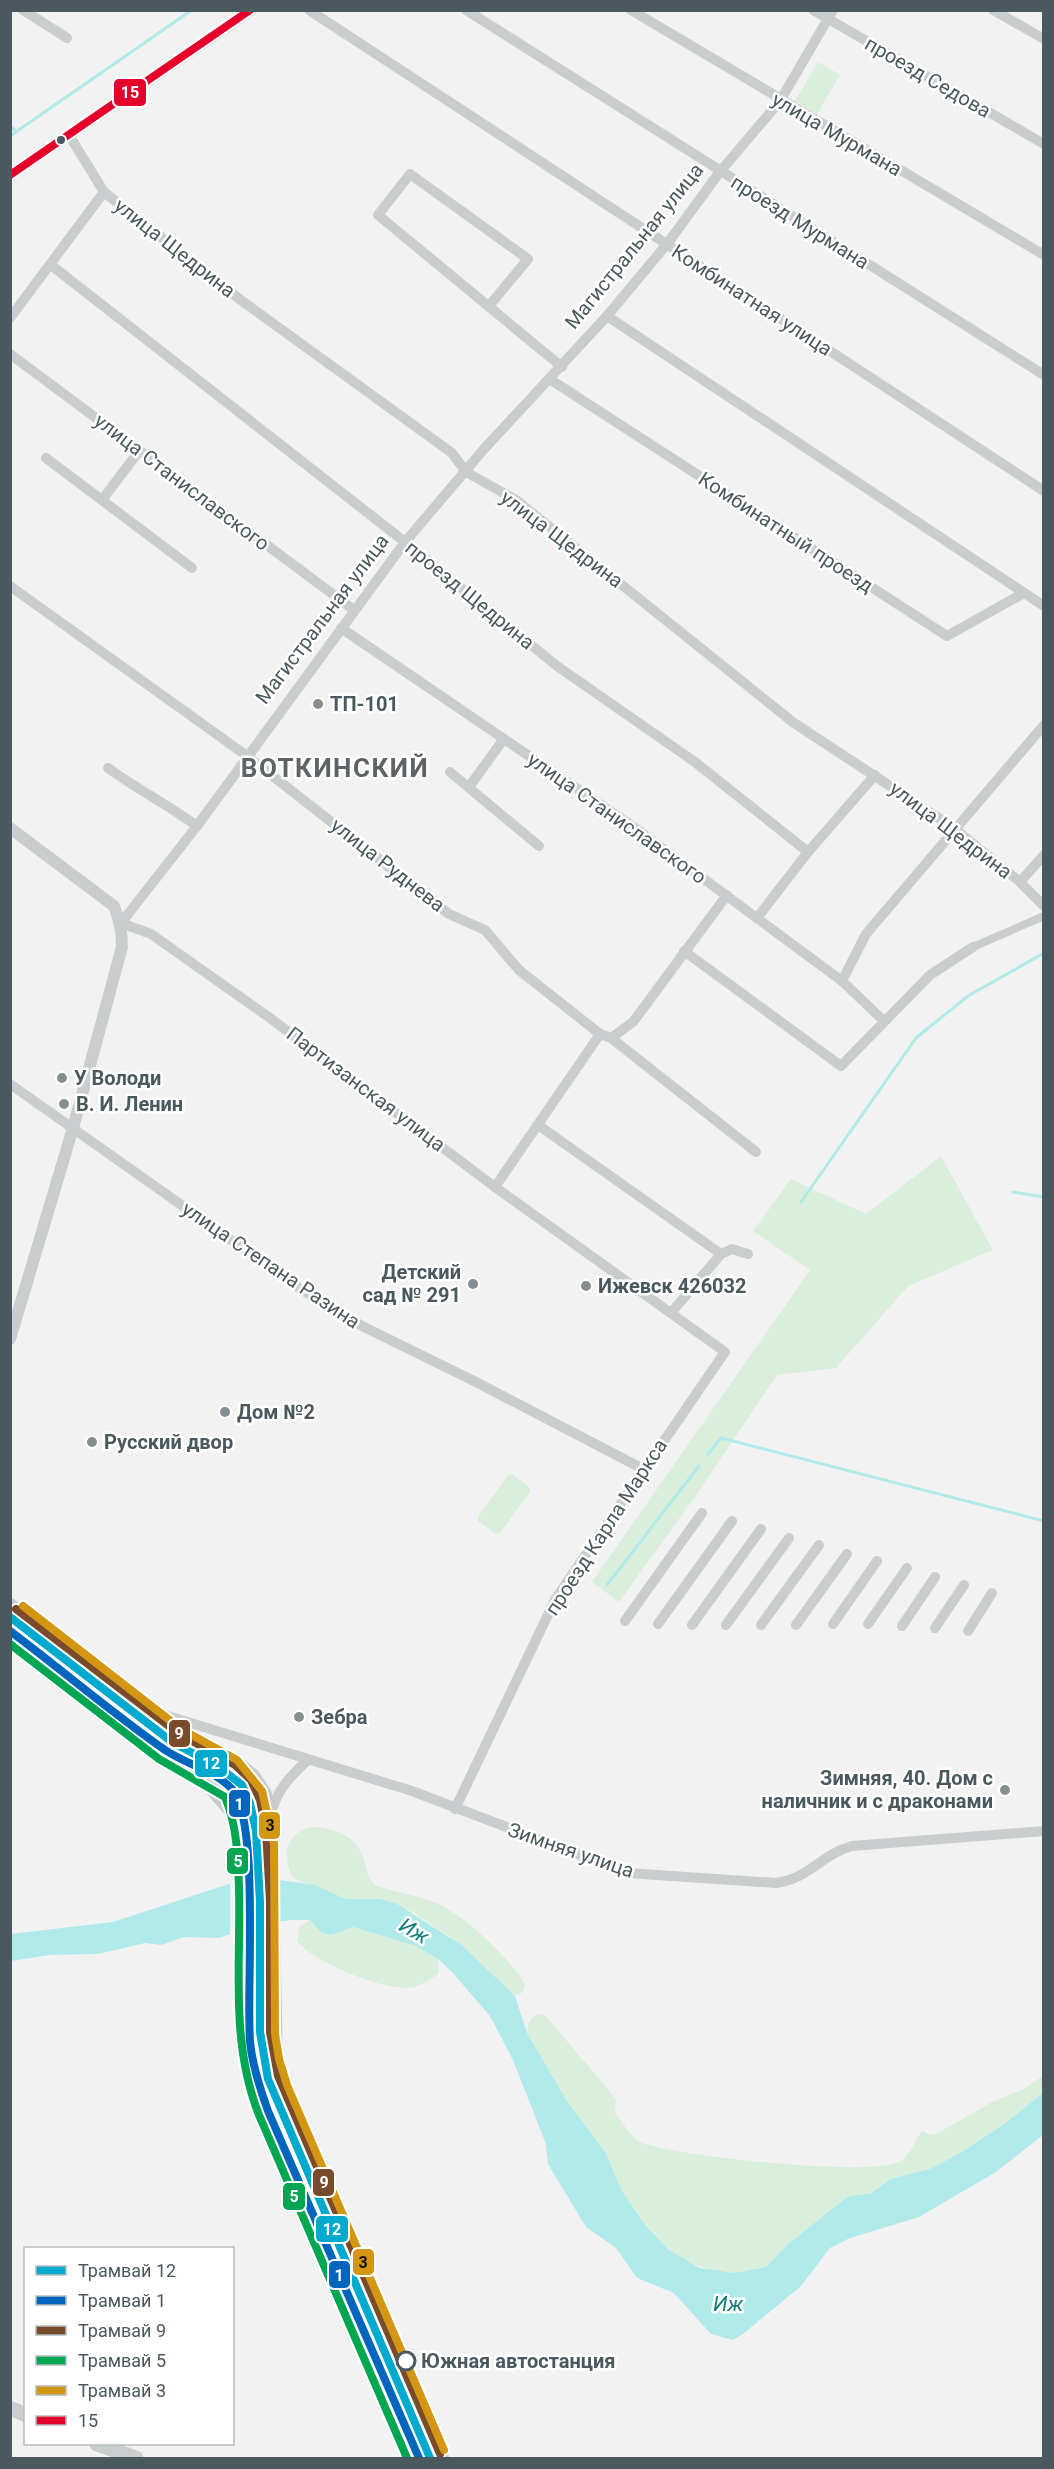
<svg xmlns="http://www.w3.org/2000/svg" width="1054" height="2469" font-family="Roboto,sans-serif">
	<rect width="100%" height="100%" fill="#f2f2f2"/>
	<g fill="#d9efdc">
		<polygon points="818,62 840,75 817,114 795,101"/>
		<polygon points="941,1156 993,1250 908,1286 836,1368 777,1375 692,1501 619,1602 592,1582 810,1270 753,1231 791,1179 866,1214"/>
		<polygon points="512,1474 529,1487 530,1492 500,1533 496,1534 478,1521 478,1517 508,1475"/>
		<path d="M 313,1827 C 333,1828 356,1835 363,1857 C 367,1869 366,1878 377,1886 C 396,1892 420,1896 439,1904 C 464,1916 513,1960 525,1985 L 523,1992 L 515,1996 L 463,1946 L 413,1912 L 380,1899 L 346,1899 L 293,1878 C 281,1856 286,1831 313,1827 Z"/>
		<path d="M 310,1920 L 322,1933 L 331,1935 L 353,1927 L 416,1946 L 438,1959 L 439,1973 C 431,1979 423,1984 414,1987 C 387,1993 313,1962 297,1941 L 299,1927 Z"/>
		<path d="M 536,2014 L 545,2015 L 616,2099 L 615,2113 C 622,2121 632,2140 642,2143 C 678,2156 873,2178 901,2161 C 909,2156 916,2139 922,2131 L 930,2135 L 938,2133 L 990,2103 L 1024,2089 L 1043,2076 L 1043,2093 L 1004,2124 L 962,2152 L 930,2169 L 890,2179 L 870,2193 L 847,2197 L 787,2245 L 766,2267 L 734,2273 L 716,2272 L 683,2260 L 654,2237 L 622,2191 L 605,2152 L 567,2101 L 527,2033 L 529,2022 Z"/>
	</g>
	<polygon fill="#b0eaea" points="253,1876 314,1885 346,1899 380,1899 397,1904 463,1946 515,1996 527,2033 567,2101 605,2152 622,2191 646,2226 669,2250 700,2268 734,2273 766,2267 787,2245 847,2197 871,2193 890,2179 930,2169 962,2152 1004,2124 1043,2093 1043,2135 996,2172 919,2217 850,2238 830,2248 801,2286 743,2334 733,2340 711,2334 674,2293 637,2278 616,2248 586,2227 548,2164 546,2144 513,2060 490,2016 452,1972 438,1959 416,1946 353,1927 331,1935 322,1933 310,1920 291,1920 253,1926 219,1938 184,1937 161,1945 145,1943 98,1954 49,1955 11,1961 11,1934 113,1922"/>
	<polygon fill="#f2f2f2" points="253,1873 278,1876 279,1925 230,1938 230,1880"/>
	<g fill="none" stroke-linecap="round" stroke-linejoin="round">
		<g stroke="#b0eaea" stroke-width="3">
			<polyline points="10,126 17,132"/>
			<polyline points="10,136 192,10"/>
			<polyline points="1013,1192 1044,1197"/>
			<polyline points="801,1202 916,1038 968,996 1044,953"/>
			<polyline points="708,1454 721,1438 1044,1521"/>
			<polyline points="607,1585 699,1466"/>
		</g>
		<polyline stroke="#cacdce" stroke-width="8" points="973,947 1044,916"/>
		<g stroke="#cacdce" stroke-width="10">
			<polyline points="23,10 67,38"/>
			<polyline points="309,10 1044,491"/>
			<polyline points="466,10 1044,375"/>
			<polyline points="631,10 1044,255"/>
			<polyline points="813,10 1044,144"/>
			<polyline points="993,10 1044,39"/>
			<polyline points="69,135 104,192 238,298 452,453 466,472 516,500 794,723 954,828 1020,882 1044,906"/>
			<polyline points="51,265 405,542 557,666 695,762 808,852"/>
			<polyline points="489,306 528,259 410,174 378,215 562,367"/>
			<polyline points="607,316 1044,606"/>
			<polyline points="10,318 104,192"/>
			<polyline points="10,354 354,610"/>
			<polyline points="551,380 947,636 1024,593"/>
			<polyline points="46,458 192,568"/>
			<polyline points="102,500 139,451"/>
			<polyline points="10,586 247,756 449,914 485,930 519,970 600,1034 611,1038 756,1152"/>
			<polyline points="341,628 635,828 842,981 884,1021"/>
			<path d="M 108,768 C 137,789 168,805 197,826"/>
			<polyline points="450,772 539,846"/>
			<polyline points="469,787 503,740"/>
			<polyline points="1020,882 1044,855"/>
			<polyline points="757,918 808,852 875,775"/>
			<polyline points="684,951 841,1066 930,975 973,947"/>
			<polyline points="842,981 866,934 1044,725"/>
			<polyline points="611,1038 633,1022 727,895"/>
			<polyline points="10,1084 302,1290 362,1326 474,1381 643,1469"/>
			<polyline points="538,1125 721,1254"/>
			<polyline points="495,1187 600,1034"/>
			<polyline points="671,1313 721,1254 732,1249 748,1254"/>
			<polyline points="625,1621 702,1513"/>
			<polyline points="658,1624 732,1521"/>
			<polyline points="833,1624 877,1561"/>
			<polyline points="868,1624 907,1568"/>
			<polyline points="692,1625 761,1529"/>
			<polyline points="726,1625 789,1538"/>
			<polyline points="761,1625 819,1545"/>
			<polyline points="796,1625 847,1554"/>
			<polyline points="902,1626 935,1577"/>
			<polyline points="935,1628 964,1585"/>
			<polyline points="968,1631 992,1593"/>
			<path d="M 158,1713 L 412,1791 L 627,1873 L 776,1883 C 811,1878 820,1855 852,1846 L 1044,1831"/>
			<polyline points="455,1809 556,1598 725,1352 495,1187 270,1018 151,934 121,923 197,826 405,542 484,449 607,316 667,244 719,173 780,101 833,10"/>
			<path d="M 271,1813 C 277,1790 291,1775 308,1760"/>
		</g>
		<g stroke="#cacdce" stroke-width="12">
			<polyline points="10,175 251,10"/>
			<path d="M 10,828 L 114,906 C 120,920 122,931 122,947 L 73,1128 L 10,1339"/>
		</g>
		<g stroke="#cbcecf" stroke-width="15">
			<polyline points="10,2408 26,2415"/>
			<polyline points="97,2444 136,2458"/>
		</g>
		<g stroke="#c8cccd" stroke-width="16">
			<polyline points="10,1606 176,1732 237,1764 252,1776 264,1794 270,1817 275,2066 281,2089 441,2458"/>
			<polyline points="10,1633 208,1783 235,1814 242,1844 243,2039 248,2065 262,2105 416,2458"/>
		</g>
		<defs>
			<polyline id="bus-1" points="10,175 250,10"/>
		</defs>
		<use href="#bus-1" stroke="#fff" stroke-width="12"/>
		<use href="#bus-1" stroke="#e4002b" stroke-width="8"/>
		<defs>
			<polyline id="tram-1" points="10,1617 172,1742 220,1768 242,1785 250,1803 256,1831 260,1902 260,2032 268,2079 430,2458"/>
			<path id="tram-2" d="M 10,1631 C 62,1670 112,1713 165,1750 C 186,1764 215,1771 232,1789 C 260,1821 246,1991 250,2041 C 252,2065 260,2089 268,2111 L 419,2458"/>
			<polyline id="tram-3" points="16,1609 178,1733 235,1765 251,1780 260,1800 266,1830 270,1901 270,2032 278,2076 440,2454"/>
			<path id="tram-4" d="M 10,1644 L 159,1759 L 225,1797 C 237,1825 238,1857 239,1888 C 241,1965 230,2042 259,2115 L 407,2458"/>
			<polyline id="tram-5" points="23,1606 181,1729 237,1760 262,1791 274,1844 275,2034 279,2059 287,2085 444,2450"/>
		</defs>
		<use href="#tram-1" stroke="#fff" stroke-width="12"/>
		<use href="#tram-2" stroke="#fff" stroke-width="12"/>
		<use href="#tram-3" stroke="#fff" stroke-width="12"/>
		<use href="#tram-4" stroke="#fff" stroke-width="12"/>
		<use href="#tram-5" stroke="#fff" stroke-width="12"/>
		<use href="#tram-1" stroke="#00a9ce" stroke-width="8"/>
		<use href="#tram-2" stroke="#0065bd" stroke-width="8"/>
		<use href="#tram-3" stroke="#7a4b2a" stroke-width="8"/>
		<use href="#tram-4" stroke="#00a651" stroke-width="8"/>
		<use href="#tram-5" stroke="#d49713" stroke-width="8"/>
	</g>
	<circle fill="#4a595e" stroke="#fff" stroke-width="2" cx="61" cy="140" r="5"/>
	<g fill="#858f92" stroke="#fff" stroke-width="2">
		<circle cx="318" cy="704" r="6"/>
		<circle cx="62" cy="1078" r="6"/>
		<circle cx="64" cy="1104" r="6"/>
		<circle cx="473" cy="1284" r="6"/>
		<circle cx="586" cy="1286" r="6"/>
		<circle cx="225" cy="1412" r="6"/>
		<circle cx="92" cy="1442" r="6"/>
		<circle cx="299" cy="1717" r="6"/>
		<circle cx="1005" cy="1790" r="6"/>
	</g>
	<circle fill="#fff" stroke="#4a595e" stroke-width="3" cx="406" cy="2361" r="9"/>
	<g text-anchor="middle" stroke-width="5" stroke-linejoin="round" paint-order="stroke">
		<g font-size="20" fill="#4a595e" stroke="#fff">
			<text transform="translate(928 77) rotate(30)" y="7">проезд Седова</text>
			<text transform="translate(837 134) rotate(30)" y="7">улица Мурмана</text>
			<text transform="translate(800 222) rotate(32)" y="7">проезд Мурмана</text>
			<text transform="translate(634 246) rotate(-51)" y="7">Магистральная улица</text>
			<text transform="translate(175 248) rotate(38)" y="7">улица Щедрина</text>
			<text transform="translate(752 300) rotate(33)" y="7">Комбинатная улица</text>
			<text transform="translate(182 482) rotate(37)" y="7">улица Станиславского</text>
			<text transform="translate(786 532) rotate(33)" y="7">Комбинатный проезд</text>
			<text transform="translate(562 539) rotate(37)" y="7">улица Щедрина</text>
			<text transform="translate(470 595) rotate(39)" y="7">проезд Щедрина</text>
			<text transform="translate(322 619) rotate(-53)" y="7">Магистральная улица</text>
			<text transform="translate(617 818) rotate(35)" y="7">улица Станиславского</text>
			<text transform="translate(951 830) rotate(37)" y="7">улица Щедрина</text>
			<text transform="translate(388 865) rotate(38)" y="7">улица Руднева</text>
			<text transform="translate(366 1089) rotate(37)" y="7">Партизанская улица</text>
			<text transform="translate(271 1265) rotate(34)" y="7">улица Степана Разина</text>
			<text transform="translate(606 1527) rotate(-57)" y="7">проезд Карла Маркса</text>
			<text transform="translate(571 1850) rotate(19)" y="7">Зимняя улица</text>
		</g>
		<g font-size="20" font-weight="bold" fill="#4a595e" stroke="#fff" text-anchor="start">
			<text x="330" y="711">ТП-101</text>
			<text x="74" y="1085">У Володи</text>
			<text x="76" y="1111">В. И. Ленин</text>
			<text x="461" y="1279" text-anchor="end">Детский<tspan x="461" dy="23">сад № 291</tspan></text>
			<text x="598" y="1293">Ижевск 426032</text>
			<text x="237" y="1419">Дом №2</text>
			<text x="104" y="1449">Русский двор</text>
			<text x="311" y="1724">Зебра</text>
			<text x="993" y="1785" text-anchor="end">Зимняя, 40. Дом с<tspan x="993" dy="23">наличник и с драконами</tspan></text>
		</g>
		<g font-size="20" font-weight="bold" fill="#4a595e" stroke="#fff" text-anchor="start">
			<text x="421" y="2368">Южная автостанция</text>
		</g>
		<g font-size="21" font-style="italic" fill="#14817f" stroke="#fff">
			<text transform="translate(414 1931) rotate(30)" y="7">Иж</text>
			<text x="728" y="2311">Иж</text>
		</g>
		<g font-size="26" font-weight="bold" letter-spacing="1.5" fill="#5e6366" stroke="#fff">
			<text x="335" y="777">ВОТКИНСКИЙ</text>
		</g>
	</g>
	<g stroke="#fff" stroke-width="2">
		<rect x="113" y="78" width="34" height="29" rx="6" fill="#e4002b"/>
		<rect x="168" y="1719" width="23" height="29" rx="6" fill="#7a4b2a"/>
		<rect x="194" y="1749" width="34" height="29" rx="6" fill="#00a9ce"/>
		<rect x="228" y="1789" width="23" height="29" rx="6" fill="#0065bd"/>
		<rect x="258" y="1811" width="23" height="29" rx="6" fill="#d49713"/>
		<rect x="226" y="1847" width="23" height="28" rx="6" fill="#00a651"/>
		<rect x="312" y="2168" width="23" height="29" rx="6" fill="#7a4b2a"/>
		<rect x="282" y="2182" width="24" height="29" rx="6" fill="#00a651"/>
		<rect x="315" y="2215" width="34" height="28" rx="6" fill="#00a9ce"/>
		<rect x="352" y="2248" width="23" height="28" rx="6" fill="#d49713"/>
		<rect x="328" y="2260" width="23" height="29" rx="6" fill="#0065bd"/>
	</g>
	<g font-size="16" text-anchor="middle" font-weight="bold" fill="#fff">
		<text x="130" y="98">15</text>
		<text x="179" y="1739">9</text>
		<text x="211" y="1769">12</text>
		<text x="239" y="1810">1</text>
		<text x="238" y="1867">5</text>
		<text x="324" y="2188">9</text>
		<text x="294" y="2202">5</text>
		<text x="332" y="2235">12</text>
		<text x="339" y="2281">1</text>
	</g>
	<g font-size="16" text-anchor="middle" font-weight="bold" fill="#111">
		<text x="270" y="1831">3</text>
		<text x="363" y="2268">3</text>
	</g>
	<rect width="1054" height="2469" fill="none" stroke="#4a595e" stroke-width="24"/>
	<rect x="24" y="2247" width="210" height="198" fill="#ffffff" stroke="#b7bdbf" stroke-width="1.5"/>
	<rect x="36" y="2266" width="30" height="9" fill="#00a9ce" stroke="#b7bdbf" stroke-width="1.5"/>
	<text x="78" y="2277" font-size="18" fill="#4a595e">Трамвай 12</text>
	<rect x="36" y="2296" width="30" height="9" fill="#0065bd" stroke="#b7bdbf" stroke-width="1.5"/>
	<text x="78" y="2307" font-size="18" fill="#4a595e">Трамвай 1</text>
	<rect x="36" y="2326" width="30" height="9" fill="#7a4b2a" stroke="#b7bdbf" stroke-width="1.5"/>
	<text x="78" y="2337" font-size="18" fill="#4a595e">Трамвай 9</text>
	<rect x="36" y="2356" width="30" height="9" fill="#00a651" stroke="#b7bdbf" stroke-width="1.5"/>
	<text x="78" y="2367" font-size="18" fill="#4a595e">Трамвай 5</text>
	<rect x="36" y="2386" width="30" height="9" fill="#d49713" stroke="#b7bdbf" stroke-width="1.5"/>
	<text x="78" y="2397" font-size="18" fill="#4a595e">Трамвай 3</text>
	<rect x="36" y="2416" width="30" height="9" fill="#e4002b" stroke="#b7bdbf" stroke-width="1.5"/>
	<text x="78" y="2427" font-size="18" fill="#4a595e">15</text>
</svg>
